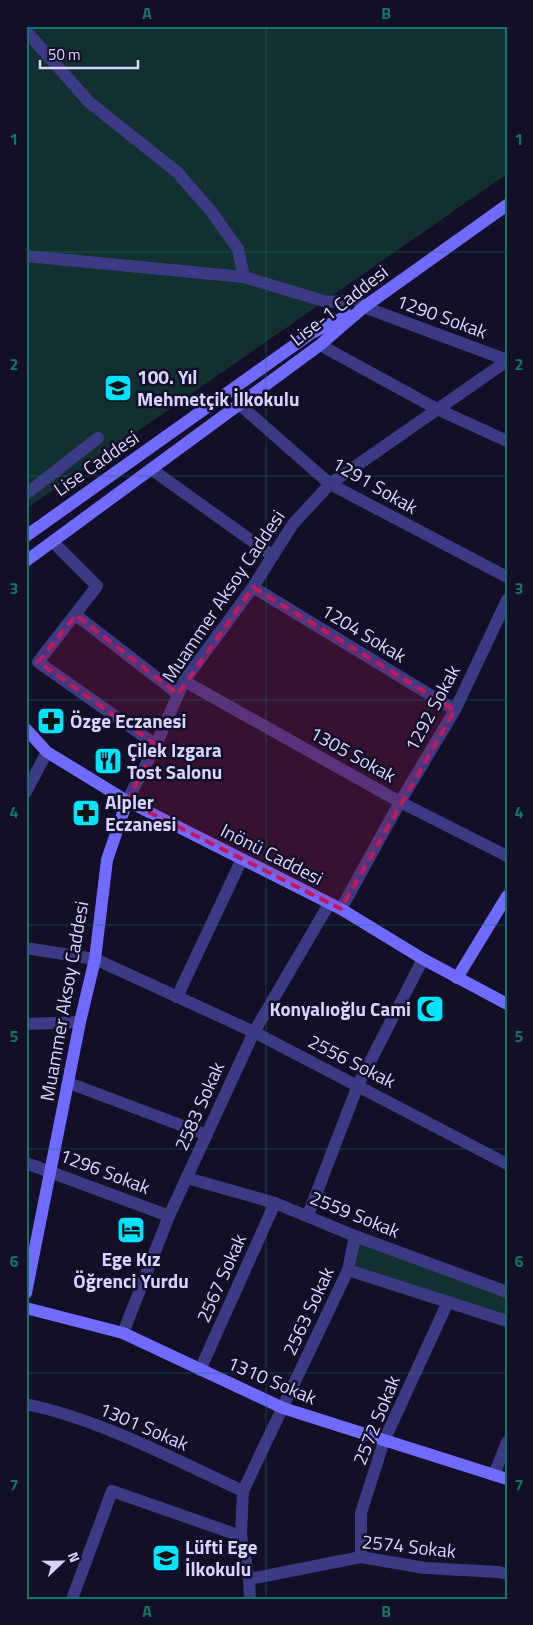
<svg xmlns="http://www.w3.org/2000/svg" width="533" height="1625" font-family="'Titillium Web',sans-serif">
	<rect width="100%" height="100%" fill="#130f26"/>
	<g fill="#12302f">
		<polygon points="26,26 507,26 507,174 26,509"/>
		<polygon points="355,1236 507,1292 507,1321 348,1270"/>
	</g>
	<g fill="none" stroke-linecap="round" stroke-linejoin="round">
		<g stroke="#3d3a85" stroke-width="12">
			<polyline points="26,31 89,102 177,172 211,211 238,249 244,277"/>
			<polyline points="26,256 244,277 327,302 356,300 364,307 507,360"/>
			<polyline points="320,345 437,409 507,441"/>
			<polyline points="240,405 330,484 507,577"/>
			<polyline points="151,469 273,556"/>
			<polyline points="26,494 98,438"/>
			<polyline points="53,542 97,586 38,662 156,745"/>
			<polyline points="253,587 455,710"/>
			<polyline points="76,615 178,694"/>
			<polyline points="184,681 400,802 507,856"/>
			<polyline points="26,792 47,752"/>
			<polyline points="127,801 156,745 184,681 253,587 293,524 330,484 507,361"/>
			<polyline points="341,909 400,802 455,710 507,600"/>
			<polyline points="26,948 95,959 254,1032 507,1164"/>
			<polyline points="177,997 241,861"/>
			<polyline points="26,1024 80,1022"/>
			<polyline points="69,1083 207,1135"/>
			<polyline points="26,1163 169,1216"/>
			<polyline points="187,1178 275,1203 355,1236 507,1292"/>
			<polyline points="308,1215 358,1085 423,959"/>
			<polyline points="348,1270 507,1321"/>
			<polyline points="123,1333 169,1216 254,1032 329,904"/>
			<polyline points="200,1370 275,1203"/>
			<path d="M 26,1404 C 102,1420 173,1459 243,1491"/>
			<polyline points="494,1475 507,1442"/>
			<polyline points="361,1557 361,1513 384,1441 447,1304"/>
			<polyline points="249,1579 361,1557 425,1568 499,1572 507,1574"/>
			<polyline points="72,1599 112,1491 241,1536"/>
			<polyline points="250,1599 249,1579 241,1536 243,1491 348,1270 355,1236"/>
		</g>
		<g stroke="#6f6bff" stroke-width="12">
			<polyline points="26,536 310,334 348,315"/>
			<polyline points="26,561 320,345 364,307 507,205"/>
			<polyline points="26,729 47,752 127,801 341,909 423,959 507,1004"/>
			<polyline points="457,978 507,896"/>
			<polyline points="26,1293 80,1022 95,959 107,860 127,801"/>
			<polyline points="26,1308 123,1333 283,1408 507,1479"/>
		</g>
	</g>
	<path fill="#c2185b" fill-opacity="0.2" stroke="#c2185b" stroke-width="4" stroke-dasharray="10 6" stroke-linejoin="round" d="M 253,587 L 455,710 L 341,909 L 127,801 L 156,745 L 38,662 L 76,615 L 178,694 Z"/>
	<path fill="none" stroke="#0f766e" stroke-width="1" stroke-opacity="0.55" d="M 266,26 L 266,1599M 26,252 L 507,252M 26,476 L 507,476M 26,700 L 507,700M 26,925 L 507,925M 26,1149 L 507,1149M 26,1373 L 507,1373"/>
	<defs>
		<symbol id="school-square" viewBox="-11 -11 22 22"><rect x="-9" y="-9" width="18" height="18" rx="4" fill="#00e5ff" stroke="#130f26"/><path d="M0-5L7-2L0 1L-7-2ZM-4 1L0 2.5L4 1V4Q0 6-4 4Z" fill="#111"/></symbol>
		<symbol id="pharmacy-square" viewBox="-11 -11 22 22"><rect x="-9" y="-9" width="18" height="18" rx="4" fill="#00e5ff" stroke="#130f26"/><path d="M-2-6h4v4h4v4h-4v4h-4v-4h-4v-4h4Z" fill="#111"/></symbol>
		<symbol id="restaurant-square" viewBox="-11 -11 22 22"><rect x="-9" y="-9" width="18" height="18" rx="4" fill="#00e5ff" stroke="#130f26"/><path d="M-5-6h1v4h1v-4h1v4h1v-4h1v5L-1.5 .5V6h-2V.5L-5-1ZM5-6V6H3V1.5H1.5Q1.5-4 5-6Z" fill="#111"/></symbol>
		<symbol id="mosque-square" viewBox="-11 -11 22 22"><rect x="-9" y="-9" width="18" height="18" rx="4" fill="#00e5ff" stroke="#130f26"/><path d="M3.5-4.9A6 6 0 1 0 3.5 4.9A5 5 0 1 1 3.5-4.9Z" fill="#111"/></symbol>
		<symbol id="hotel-square" viewBox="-11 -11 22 22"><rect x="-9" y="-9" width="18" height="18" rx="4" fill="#00e5ff" stroke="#130f26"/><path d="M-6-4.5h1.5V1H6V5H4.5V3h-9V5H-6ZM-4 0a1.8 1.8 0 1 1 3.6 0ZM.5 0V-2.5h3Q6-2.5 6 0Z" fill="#111"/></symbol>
	</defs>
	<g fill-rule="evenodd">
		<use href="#school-square" x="102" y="372" width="32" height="32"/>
		<use href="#pharmacy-square" x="35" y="705" width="32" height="32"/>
		<use href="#restaurant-square" x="92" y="745" width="32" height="32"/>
		<use href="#pharmacy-square" x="70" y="797" width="32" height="32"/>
		<use href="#mosque-square" x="414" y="993" width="32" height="32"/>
		<use href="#hotel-square" x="115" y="1214" width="32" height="32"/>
		<use href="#school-square" x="150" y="1542" width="32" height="32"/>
	</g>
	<g text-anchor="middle" stroke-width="5" stroke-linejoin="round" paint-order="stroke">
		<g font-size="19" fill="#d9d4ff" stroke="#130f26">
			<text transform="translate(339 305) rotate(-38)" y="7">Lise-1 Caddesi</text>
			<text transform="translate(442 316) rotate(20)" y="7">1290 Sokak</text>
			<text transform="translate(96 463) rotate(-35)" y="7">Lise Caddesi</text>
			<text transform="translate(375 485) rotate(30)" y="7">1291 Sokak</text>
			<text transform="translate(223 596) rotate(-56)" y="7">Muammer Aksoy Caddesi</text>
			<text transform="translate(364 633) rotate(31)" y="7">1204 Sokak</text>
			<text transform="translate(432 708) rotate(-62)" y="7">1292 Sokak</text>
			<text transform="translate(353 754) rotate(29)" y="7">1305 Sokak</text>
			<text transform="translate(272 854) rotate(27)" y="7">Inönü Caddesi</text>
			<text transform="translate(64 1001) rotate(-80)" y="7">Muammer Aksoy Caddesi</text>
			<text transform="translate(352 1061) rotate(27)" y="7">2556 Sokak</text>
			<text transform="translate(199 1106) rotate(-66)" y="7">2583 Sokak</text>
			<text transform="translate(105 1171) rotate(21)" y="7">1296 Sokak</text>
			<text transform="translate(355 1214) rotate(22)" y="7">2559 Sokak</text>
			<text transform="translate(221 1278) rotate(-66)" y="7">2567 Sokak</text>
			<text transform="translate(308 1311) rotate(-65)" y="7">2563 Sokak</text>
			<text transform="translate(272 1380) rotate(23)" y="7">1310 Sokak</text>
			<text transform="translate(376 1420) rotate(-68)" y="7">2572 Sokak</text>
			<text transform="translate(144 1426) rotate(23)" y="7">1301 Sokak</text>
			<text transform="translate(409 1546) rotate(6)" y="7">2574 Sokak</text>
		</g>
		<g font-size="19" font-weight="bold" fill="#d9d4ff" stroke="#130f26" text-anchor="start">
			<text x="137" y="384">100. Yıl<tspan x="137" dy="22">Mehmetçik İlkokulu</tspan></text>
			<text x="70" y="728">Özge Eczanesi</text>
			<text x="127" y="757">Çilek Izgara<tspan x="127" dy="22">Tost Salonu</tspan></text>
			<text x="105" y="809">Alpler<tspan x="105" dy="22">Eczanesi</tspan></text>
			<text x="411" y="1016" text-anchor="end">Konyalıoğlu Cami</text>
			<text x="131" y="1266" text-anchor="middle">Ege Kız<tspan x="131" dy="22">Öğrenci Yurdu</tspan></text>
			<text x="185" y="1554">Lüfti Ege<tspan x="185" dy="22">İlkokulu</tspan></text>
		</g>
	</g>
	<rect width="533" height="1625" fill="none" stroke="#130f26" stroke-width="55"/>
	<g transform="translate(62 1562) rotate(68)" stroke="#130f26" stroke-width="4" paint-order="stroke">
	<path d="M0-4L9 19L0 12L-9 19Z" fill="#d9d4ff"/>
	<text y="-8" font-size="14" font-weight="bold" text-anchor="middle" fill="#d9d4ff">N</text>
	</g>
	<path d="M40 60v8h98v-8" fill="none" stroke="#d9d4ff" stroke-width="2.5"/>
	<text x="48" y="60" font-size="15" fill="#d9d4ff" stroke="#130f26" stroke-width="4" paint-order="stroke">50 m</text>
	<rect x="28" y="28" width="478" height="1570" fill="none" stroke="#0f766e" stroke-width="2"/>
	<g font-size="16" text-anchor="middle" font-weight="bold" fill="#0f766e">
		<text x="147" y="19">A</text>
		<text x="386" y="19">B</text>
		<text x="14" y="145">1</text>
		<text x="519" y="145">1</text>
		<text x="14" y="370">2</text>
		<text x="519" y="370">2</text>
		<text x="14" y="594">3</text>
		<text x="519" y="594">3</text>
		<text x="14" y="818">4</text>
		<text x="519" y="818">4</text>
		<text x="14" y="1042">5</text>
		<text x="519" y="1042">5</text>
		<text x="14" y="1267">6</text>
		<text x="519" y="1267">6</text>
		<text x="14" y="1491">7</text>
		<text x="519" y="1491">7</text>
		<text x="147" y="1617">A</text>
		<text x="386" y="1617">B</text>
	</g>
</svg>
